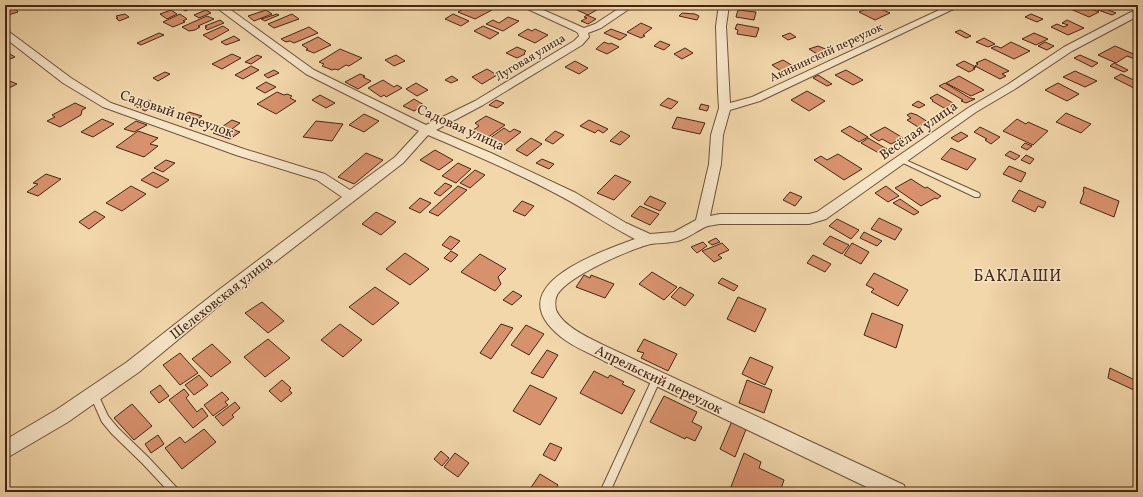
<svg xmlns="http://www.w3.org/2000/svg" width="1143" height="497" font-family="Vollkorn,serif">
	<rect width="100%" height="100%" fill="#f2d7ab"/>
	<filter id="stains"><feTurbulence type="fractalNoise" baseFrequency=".005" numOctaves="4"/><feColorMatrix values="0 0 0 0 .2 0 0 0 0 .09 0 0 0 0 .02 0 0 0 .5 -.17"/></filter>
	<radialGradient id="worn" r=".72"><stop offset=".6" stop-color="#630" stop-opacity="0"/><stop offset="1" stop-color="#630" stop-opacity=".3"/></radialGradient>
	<g fill="#d7916d" stroke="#452614">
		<polygon points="189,5 199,5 185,11 181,8"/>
		<polygon points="233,5 253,5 239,10"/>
		<polygon points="277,5 286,5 273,10 269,8"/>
		<polygon points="470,5 480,5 492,10 475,19 458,12"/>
		<polygon points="586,5 593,5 600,8 588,15 577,10"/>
		<polygon points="1070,5 1081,5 1099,12 1089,17 1066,7"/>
		<polygon points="1096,5 1116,13 1112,15 1090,7"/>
		<polygon points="874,6 890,13 875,20 859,12"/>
		<polygon points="15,8 18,12 5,16 5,11"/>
		<polygon points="171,10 177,14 167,19 160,14"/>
		<polygon points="206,10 211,13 199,18 194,15"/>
		<polygon points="266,10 272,14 254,21 248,16"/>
		<polygon points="738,10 756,12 754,20 736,17"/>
		<polygon points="682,13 695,14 699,16 697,20 679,16"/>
		<polygon points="125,14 129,17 119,21 116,18 118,18 116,16"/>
		<polygon points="180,14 187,19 183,21 185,22 173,27 163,22"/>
		<polygon points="277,14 279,15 265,21 261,19"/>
		<polygon points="292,14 299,19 274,28 268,24"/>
		<polygon points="453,14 469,21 461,26 445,19"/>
		<polygon points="1031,14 1043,19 1037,22 1025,17"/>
		<polygon points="587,15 596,19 588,24 581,21 587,18 584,17"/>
		<polygon points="207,16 214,19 198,26 200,27 195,30 189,31 182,27"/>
		<polygon points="508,17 519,21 503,31 486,24 493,20 499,23"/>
		<polygon points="220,20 224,23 207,30 205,28 207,27 205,26"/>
		<polygon points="1067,20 1084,28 1068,35 1051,27 1057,24 1064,27 1068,25 1062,23"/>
		<polygon points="641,23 652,28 643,35 645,36 641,38 627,32"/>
		<polygon points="737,24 759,28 756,37 737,34 738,30 735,29"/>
		<polygon points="223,26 229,30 211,40 203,35"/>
		<polygon points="483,26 499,33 490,39 474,31"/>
		<polygon points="309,27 318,33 294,43 290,41 286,42 281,39"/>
		<polygon points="528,29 532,31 535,29 548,35 535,43 518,35"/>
		<polygon points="611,29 627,35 620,40 604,33"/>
		<polygon points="960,30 971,36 966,38 955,32"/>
		<polygon points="159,33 164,35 141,45 137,43"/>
		<polygon points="790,33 796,37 788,40 782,36"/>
		<polygon points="1034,33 1048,39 1036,45 1022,39"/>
		<polygon points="234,36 240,40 226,45 221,42"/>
		<polygon points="318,37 331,45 314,53 306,50 308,49 302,45"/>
		<polygon points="984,38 995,44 988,47 976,42"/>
		<polygon points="660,41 670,45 664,50 654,46"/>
		<polygon points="604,42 609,44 611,43 619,47 607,54 596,49"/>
		<polygon points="1011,42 1030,51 1014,59 991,48 996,46 1001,48"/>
		<polygon points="1045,42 1054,46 1047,50 1038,46"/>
		<polygon points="818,46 828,50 826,51 831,54 822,57 809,49"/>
		<polygon points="1115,46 1138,56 1138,60 1127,56 1116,63 1098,55"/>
		<polygon points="517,47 526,51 524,53 525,54 517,58 506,53"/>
		<polygon points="685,48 693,53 682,59 674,54"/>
		<polygon points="340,49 362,58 349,66 346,65 338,70 335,69 332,70 322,66 324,64 319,62"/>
		<polygon points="10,54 15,57 5,61 5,57"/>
		<polygon points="232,54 241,58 222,69 212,64"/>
		<polygon points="257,55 262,57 251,64 245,62"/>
		<polygon points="396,55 405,61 394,66 385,60"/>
		<polygon points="1080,55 1098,63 1092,67 1074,58"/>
		<polygon points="985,59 1009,71 1002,74 1006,76 1000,79 975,66 978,64 976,63"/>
		<polygon points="783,60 793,66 781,71 772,65"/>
		<polygon points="575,61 588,68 579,74 565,67"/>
		<polygon points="964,61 976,67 973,68 975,69 969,72 956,65"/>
		<polygon points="1114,63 1128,70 1124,72 1110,66"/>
		<polygon points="251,66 259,70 243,79 235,75"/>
		<polygon points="487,69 497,75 482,84 472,77"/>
		<polygon points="274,70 279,73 268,78 264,75"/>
		<polygon points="846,70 863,80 853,85 835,75"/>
		<polygon points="1075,71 1097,81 1085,87 1063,77"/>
		<polygon points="165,72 170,74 158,81 153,78"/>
		<polygon points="360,74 365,76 363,77 371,81 358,89 345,82"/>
		<polygon points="1121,74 1138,82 1138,85 1134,88 1114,78"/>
		<polygon points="818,75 832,84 827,86 813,78"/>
		<polygon points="452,76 458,80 451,83 445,80"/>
		<polygon points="959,76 984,90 971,96 946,83"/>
		<polygon points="5,79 17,84 5,90"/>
		<polygon points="383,80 394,87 397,85 402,88 386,97 384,95 381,97 368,88"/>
		<polygon points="266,82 276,87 265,93 256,88"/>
		<polygon points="416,83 428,90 417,96 406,89"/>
		<polygon points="945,83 970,98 975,99 966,103 961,101 963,100 939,86"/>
		<polygon points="1058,83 1079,94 1067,101 1045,90"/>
		<polygon points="807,91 825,101 809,111 791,100"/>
		<polygon points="277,92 284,95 287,94 292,96 290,98 296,101 276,114 257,104"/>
		<polygon points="937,94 953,103 944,108 932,101 933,100 930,98"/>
		<polygon points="320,95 335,103 326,108 312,100"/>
		<polygon points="668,98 678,102 671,109 660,105"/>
		<polygon points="414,99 424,105 414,111 403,106"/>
		<polygon points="148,100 151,101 149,103 155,105 145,111 135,106"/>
		<polygon points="496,100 504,103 497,108 489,105"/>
		<polygon points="918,101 925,105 919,108 912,105"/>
		<polygon points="75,103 86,108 82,110 81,115 60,127 47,121 55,117 52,115"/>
		<polygon points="701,104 709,106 707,111 699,109"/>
		<polygon points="189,112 202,116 193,122 180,118"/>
		<polygon points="911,113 917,115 928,122 918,127 907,120 911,118 907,115"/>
		<polygon points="1066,113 1091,124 1081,133 1056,122"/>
		<polygon points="364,114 379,121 364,132 349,125"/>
		<polygon points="486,116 505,125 487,138 472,131 479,126 475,123"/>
		<polygon points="677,117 705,123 700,134 672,128"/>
		<polygon points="102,119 114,124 93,137 81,132"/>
		<polygon points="1017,119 1026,124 1028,122 1048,131 1033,145 1003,131"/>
		<polygon points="232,120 240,123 232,129 240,132 230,139 213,133"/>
		<polygon points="589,120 608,129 603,133 598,130 595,133 580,126"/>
		<polygon points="136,121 147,125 134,132 124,129"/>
		<polygon points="316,121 343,124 332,141 303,137"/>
		<polygon points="850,126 868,137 859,142 841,131"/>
		<polygon points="885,127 903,138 891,144 882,139 879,141 870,135"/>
		<polygon points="980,127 1000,137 991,144 985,140 987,139 974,132"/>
		<polygon points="504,128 510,132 514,129 521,132 500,148 486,141"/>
		<polygon points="138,131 158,138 150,144 158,146 144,157 116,147"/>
		<polygon points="555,131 564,135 553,144 545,140"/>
		<polygon points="621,131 630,136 620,145 610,141"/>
		<polygon points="961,132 968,136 958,142 951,138"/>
		<polygon points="531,138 542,144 527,156 516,150"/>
		<polygon points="868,138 892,152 886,157 861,143"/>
		<polygon points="1025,143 1032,146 1027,150 1021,147"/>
		<polygon points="951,148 976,159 967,170 941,159"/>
		<polygon points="435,150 453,160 439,170 420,160"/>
		<polygon points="1010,151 1020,156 1015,160 1005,155"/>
		<polygon points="366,153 383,160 354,184 338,177"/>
		<polygon points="838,154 862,169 844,180 814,160 821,156 827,160"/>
		<polygon points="1026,155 1034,159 1030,164 1021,160"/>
		<polygon points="542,159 554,164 549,169 536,163"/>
		<polygon points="166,160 175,163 163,172 154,168"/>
		<polygon points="458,163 471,169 456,183 442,176"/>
		<polygon points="1009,166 1026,173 1021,182 1003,174"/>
		<polygon points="475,170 485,175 470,188 460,183"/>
		<polygon points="153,172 169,180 157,188 141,180"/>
		<polygon points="46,174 61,179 38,196 27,192 38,184 33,183"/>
		<polygon points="615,175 631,182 614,200 597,193"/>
		<polygon points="911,179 925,188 927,187 941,196 937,199 935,198 921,206 895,188"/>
		<polygon points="445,183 452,186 440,196 434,193"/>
		<polygon points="131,186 146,194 122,211 106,203"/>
		<polygon points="458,186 467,190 438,216 429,212"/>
		<polygon points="886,186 899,196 888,202 875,193"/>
		<polygon points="1084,187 1119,201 1114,217 1080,203 1084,192 1083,192"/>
		<polygon points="1019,190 1046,202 1043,208 1038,206 1035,212 1012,201"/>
		<polygon points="790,192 802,197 795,206 783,200"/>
		<polygon points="650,196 666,203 660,211 644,204"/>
		<polygon points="420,198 431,203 420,213 409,208"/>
		<polygon points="900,199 919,212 914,215 893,203"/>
		<polygon points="522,201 534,206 525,216 513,211"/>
		<polygon points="640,206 659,214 650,225 631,216"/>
		<polygon points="95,211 105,217 89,229 79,222"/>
		<polygon points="376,212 396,222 381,235 362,224"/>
		<polygon points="879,218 902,229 895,240 871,229"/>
		<polygon points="837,219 859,230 851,239 829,226"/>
		<polygon points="864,232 882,241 877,246 860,238"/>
		<polygon points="450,236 460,241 451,250 442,245"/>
		<polygon points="830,236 849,245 842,254 823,244"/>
		<polygon points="716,238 720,242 712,245 708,242"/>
		<polygon points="703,242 707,246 697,253 691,247"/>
		<polygon points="722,243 729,250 718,255 722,258 714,262 702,251"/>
		<polygon points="852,243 869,252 861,264 844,255"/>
		<polygon points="451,251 458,255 451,262 444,258"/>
		<polygon points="405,253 429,269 410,285 386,269"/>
		<polygon points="480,254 506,269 498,277 501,284 495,291 461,272"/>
		<polygon points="813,255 831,264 825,272 807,263"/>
		<polygon points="652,272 677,287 664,300 639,284"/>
		<polygon points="874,273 908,290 898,306 871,292 874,289 866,285"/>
		<polygon points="584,275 590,278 591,275 614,284 605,298 576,287"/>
		<polygon points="722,278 738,286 734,291 718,283"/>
		<polygon points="375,287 399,303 373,325 349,307"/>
		<polygon points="680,287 694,295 685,306 671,297"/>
		<polygon points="513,291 522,296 512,305 503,300"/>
		<polygon points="738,297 766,309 755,332 727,319"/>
		<polygon points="262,302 284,321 268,333 245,313"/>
		<polygon points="872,313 903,325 896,348 864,335"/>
		<polygon points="340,324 362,340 343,357 321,340"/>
		<polygon points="501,324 513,328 491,359 480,353"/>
		<polygon points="526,325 544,334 529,355 511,345"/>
		<polygon points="268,339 290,358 265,377 244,357"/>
		<polygon points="644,339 677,354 668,371 641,358 644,353 637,351"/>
		<polygon points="212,344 231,362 211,377 192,359"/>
		<polygon points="547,350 558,355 543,378 531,373"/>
		<polygon points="180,353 198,373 180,385 163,365"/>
		<polygon points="750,357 773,367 765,385 742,374"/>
		<polygon points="1110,368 1137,381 1136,391 1108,378"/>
		<polygon points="594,371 608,378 610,375 624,382 622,384 635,390 622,414 580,393"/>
		<polygon points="199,375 208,385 194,395 185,385"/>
		<polygon points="282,380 291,388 289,390 292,393 281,402 269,391"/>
		<polygon points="747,380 772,390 764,413 739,403"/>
		<polygon points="160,385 169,396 159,403 150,392"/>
		<polygon points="530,385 557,398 540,425 513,411"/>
		<polygon points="184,389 189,395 186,398 197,412 202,408 208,416 193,428 169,400"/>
		<polygon points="222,392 229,399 225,402 228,405 213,416 204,405"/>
		<polygon points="664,396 697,412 692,422 702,427 695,441 686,437 685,439 650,422"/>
		<polygon points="235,402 240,408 232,415 234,417 223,426 215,417"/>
		<polygon points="132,404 152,426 134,440 114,418"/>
		<polygon points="732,421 747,427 735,457 720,449"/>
		<polygon points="204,429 216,442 182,469 165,448 180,437 185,443"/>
		<polygon points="158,435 164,444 151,453 145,444"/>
		<polygon points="550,443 562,448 555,461 543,455"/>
		<polygon points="441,451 449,458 442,466 434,459"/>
		<polygon points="455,453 469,463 458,477 444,467"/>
		<polygon points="744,453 761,462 759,468 784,480 780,492 729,492"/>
		<polygon points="540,474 558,485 555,490 559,492 528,492"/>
	</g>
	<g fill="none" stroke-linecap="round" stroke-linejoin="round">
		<defs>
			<g id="service">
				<polygon points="901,158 979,193 980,195 979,197 975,197 899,161 898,160 899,159"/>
				<polygon points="657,374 660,375 661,378 610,492 600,492 654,375"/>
				<polygon points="94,391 97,392 108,416 118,428 148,457 178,489 180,492 169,492 142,463 112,434 102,422 90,395 91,392"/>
			</g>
			<path id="minor" d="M 213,5 L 224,5 L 314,70 L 426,125 L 475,101 L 574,41 L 579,36 L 578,33 L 575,31 L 519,5 L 532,5 L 584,28 L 595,24 L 624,5 L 635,5 L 601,28 L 588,33 L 589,37 L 582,45 L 483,105 L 436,130 L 491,153 L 576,193 L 626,223 L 650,234 L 674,232 L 696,220 L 709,164 L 711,135 L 719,108 L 718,92 L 716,26 L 719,5 L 729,5 L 726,26 L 730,103 L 752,97 L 950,5 L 962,5 L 760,101 L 730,110 L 723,135 L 721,164 L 710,216 L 720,214 L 809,214 L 817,212 L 968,108 L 1007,85 L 1064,47 L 1135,10 L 1138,9 L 1138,16 L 1072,51 L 1015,89 L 976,112 L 826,219 L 809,224 L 720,224 C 715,225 710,225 705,227 C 697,231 689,237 681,240 C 670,244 657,242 647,245 C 627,251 568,276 557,295 C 555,299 555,305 556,310 C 564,329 598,342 616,351 L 904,485 L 906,492 L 877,492 L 604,361 C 590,353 573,347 561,337 C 497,286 598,253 635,239 C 611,227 590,212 566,199 C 522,175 475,155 428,135 L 403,163 L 226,300 L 139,372 L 68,422 L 5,459 L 5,440 L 56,410 L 127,362 L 216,292 L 342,197 L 317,180 L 236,155 L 103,107 L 63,83 L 5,38 L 5,30 L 8,31 L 71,78 L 111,103 L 244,149 L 325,174 L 350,190 L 395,157 L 419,131 L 306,74 Z"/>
		</defs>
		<use href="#service" stroke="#70523a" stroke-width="2"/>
		<use href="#minor" stroke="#70523a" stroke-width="2"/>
		<use href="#service" fill="#f7e5c8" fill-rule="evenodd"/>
		<use href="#minor" fill="#f7e5c8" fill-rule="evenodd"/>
	</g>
	<g text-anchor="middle" stroke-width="3" stroke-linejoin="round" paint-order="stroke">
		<g font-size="12" fill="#452614" stroke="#f7e5c8">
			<text transform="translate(826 52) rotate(-25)" y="4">Акининский переулок</text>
			<text transform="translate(530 57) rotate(-31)" y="4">Луговая улица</text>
		</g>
		<g font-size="14" fill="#452614" stroke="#f7e5c8">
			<text transform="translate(177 113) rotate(19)" y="5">Садовый переулок</text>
			<text transform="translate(461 127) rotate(24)" y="5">Садовая улица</text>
			<text transform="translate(918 130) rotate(-35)" y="5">Весёлая улица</text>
			<text transform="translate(221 297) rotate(-38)" y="5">Шелеховская улица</text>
			<text transform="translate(659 379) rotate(26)" y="5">Апрельский переулок</text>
		</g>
		<g font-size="16" letter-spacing="1" fill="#452614" stroke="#f7e5c8">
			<text x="1018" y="281">БАКЛАШИ</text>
		</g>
	</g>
	<rect width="1143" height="497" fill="none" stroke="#f2d7ab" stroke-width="20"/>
	<rect x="6" y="6" width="1131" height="485" fill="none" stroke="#452614" stroke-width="2"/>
	<rect x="10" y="10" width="1123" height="477" fill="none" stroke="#452614"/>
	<rect width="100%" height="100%" filter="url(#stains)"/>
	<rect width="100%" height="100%" fill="url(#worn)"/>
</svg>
